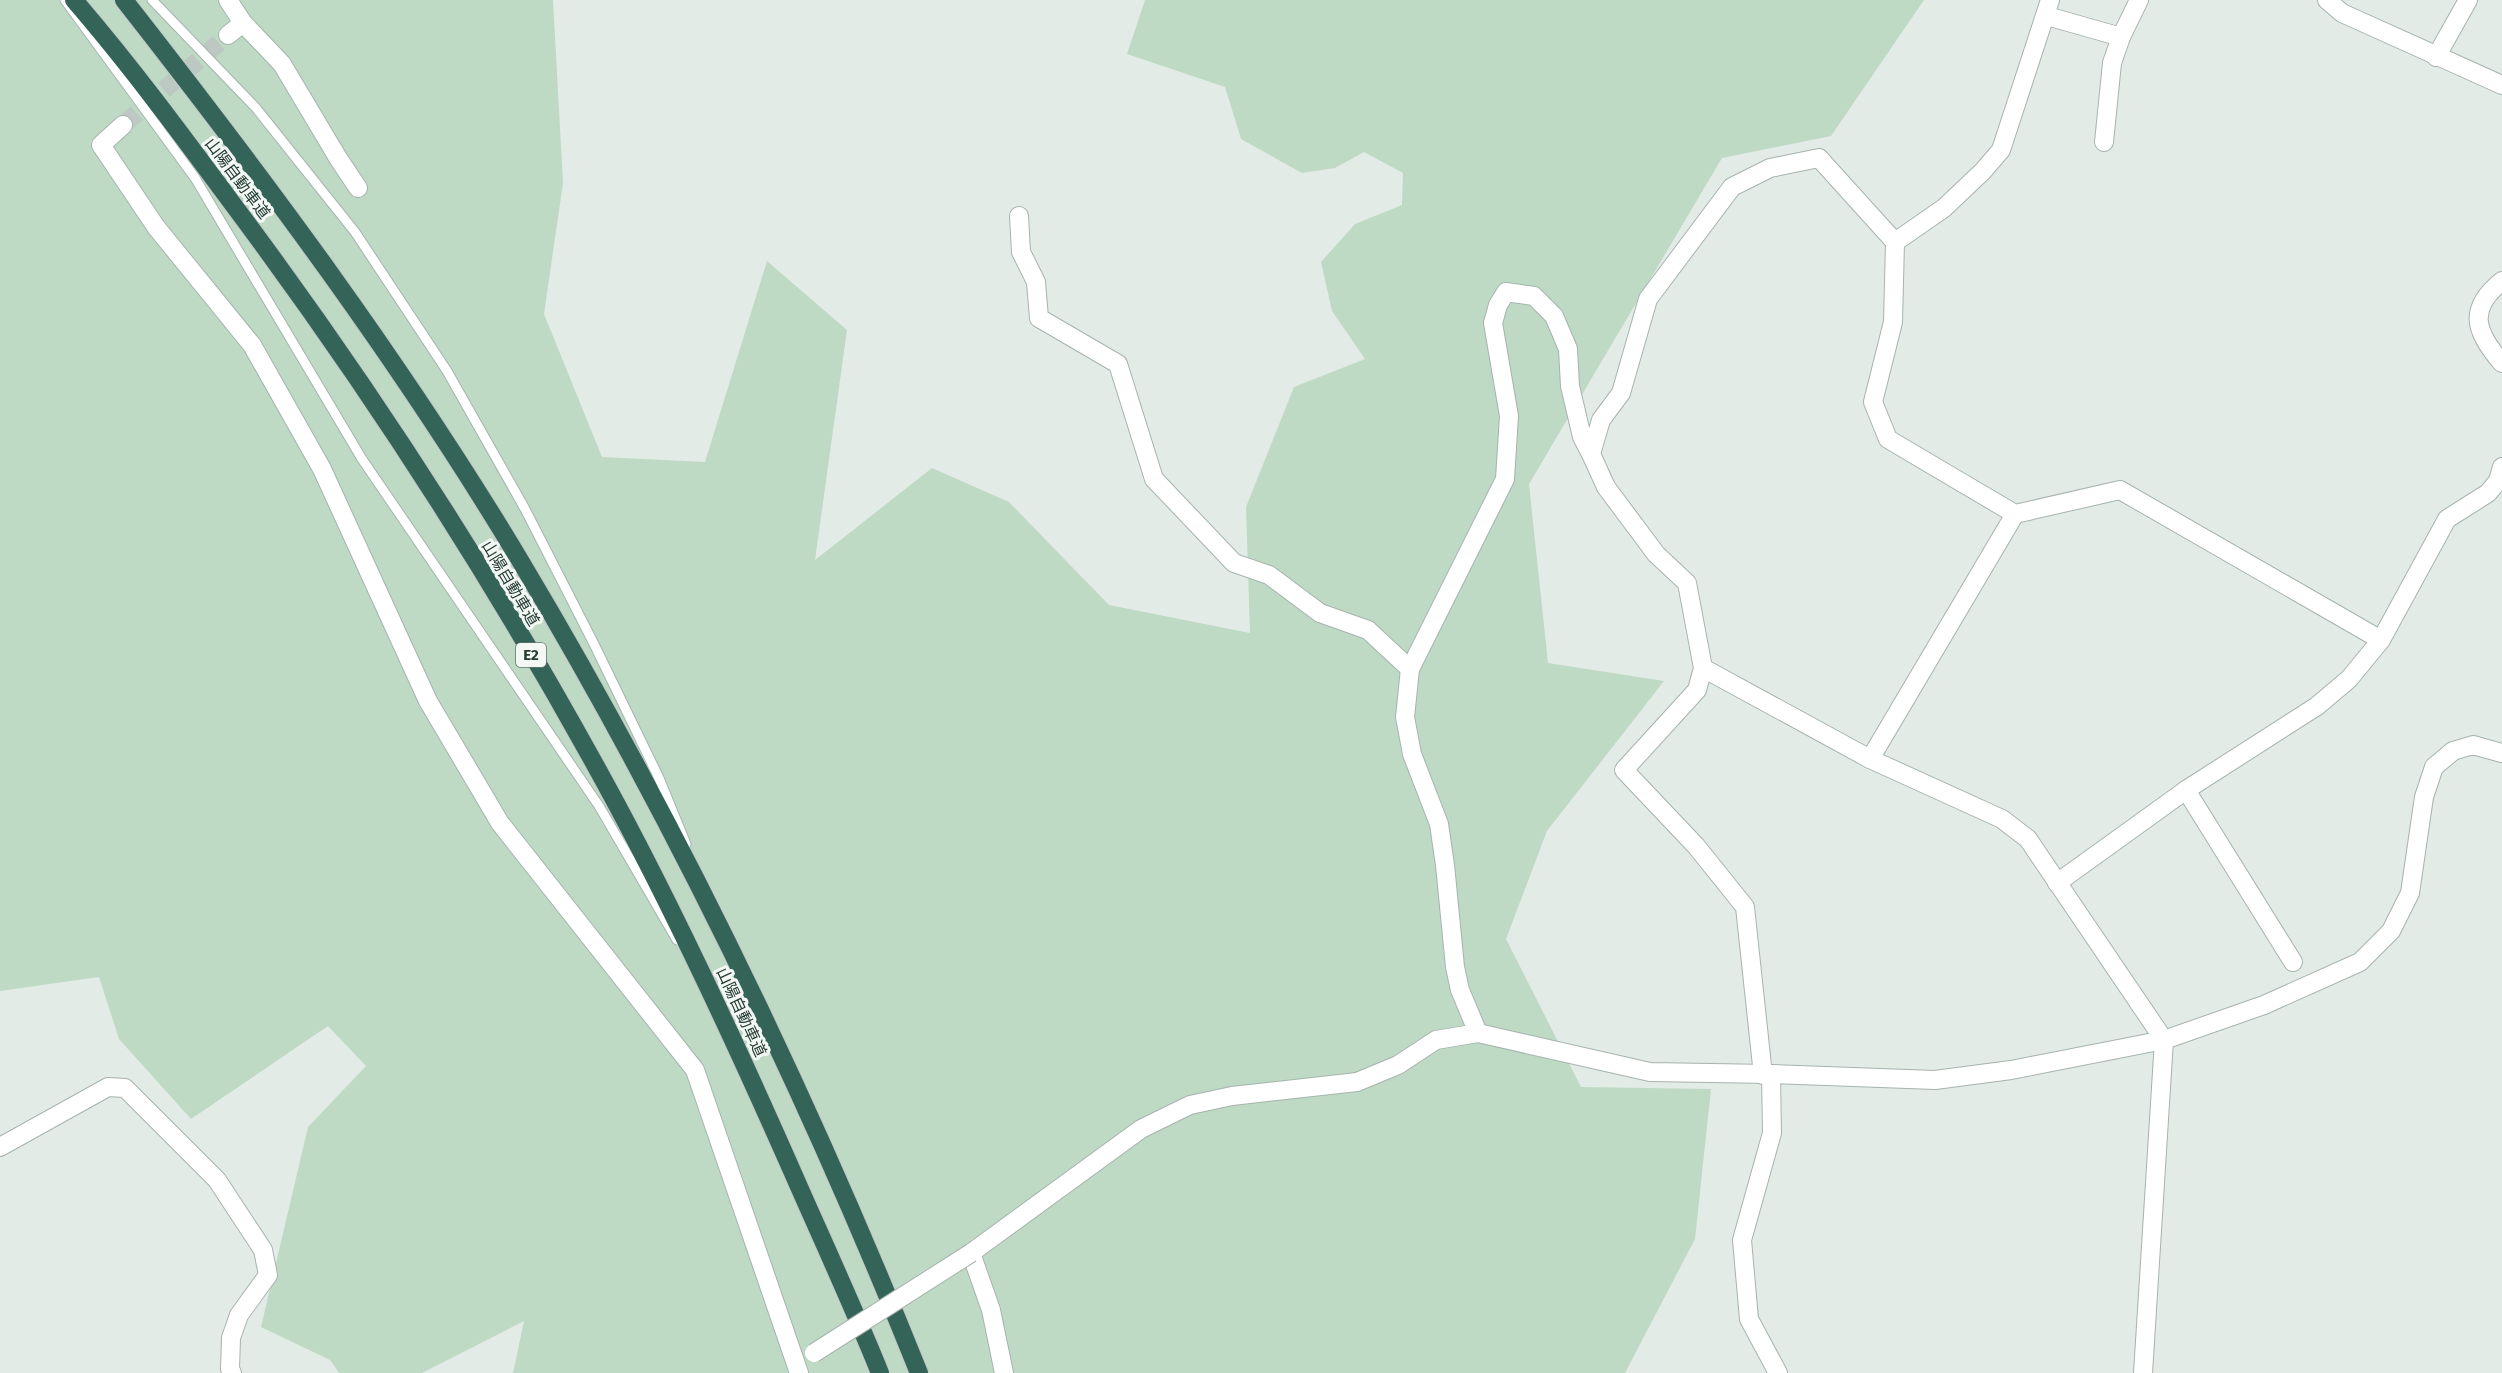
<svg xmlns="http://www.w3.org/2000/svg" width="2502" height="1373" font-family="'Fira Sans','Noto Sans JP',sans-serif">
	<rect width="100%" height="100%" fill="#e3ebe7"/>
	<polygon fill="#bedac4" points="0,0 553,0 563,183 544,314 602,457 705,462 767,261 847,330 815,560 932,468 1009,502 1109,605 1250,633 1246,507 1294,387 1365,359 1332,311 1321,262 1355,224 1402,205 1403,173 1364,152 1335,168 1302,173 1241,139 1225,87 1127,54 1145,0 1924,0 1831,136 1722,158 1529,484 1548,663 1664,681 1547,831 1506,939 1581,1087 1711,1089 1695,1239 1625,1373 513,1373 524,1321 422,1373 339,1373 330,1360 261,1327 308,1127 366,1066 328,1026 191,1119 119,1039 99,977 0,991"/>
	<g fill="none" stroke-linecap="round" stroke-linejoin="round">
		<polyline stroke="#bdc8c3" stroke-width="18" stroke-dasharray="18 9" stroke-linecap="butt" points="123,125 228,35"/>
		<defs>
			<g id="lane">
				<polyline points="65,0 195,178 362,459 599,806 677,940"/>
				<polyline points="152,0 256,108 355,232 447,371 525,509 594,644 659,778 686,844"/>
			</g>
			<g id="street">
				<polyline points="2327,0 2342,13 2502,85"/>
				<polyline points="2047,16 2121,37"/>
				<polyline points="243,23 282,64 338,158 358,188"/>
				<polyline points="228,35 243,23 228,0"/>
				<polyline points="2436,57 2468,0"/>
				<polyline points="123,125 101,145 156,227 252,345 322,469 428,701 500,823 695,1070 799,1373"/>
				<polyline points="2104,142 2112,63 2121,37 2139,0"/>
				<polyline points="1019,216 1021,252 1036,282 1039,318 1118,364 1154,479 1234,563 1269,575 1320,613 1368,630 1410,669"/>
				<polyline points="1895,242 1944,208 1983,171 2001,150 2050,0"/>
				<path d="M 2502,281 C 2467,309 2475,332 2502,363"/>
				<polyline points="1591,454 1606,487 1656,554 1687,583 1703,668 1697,690 1624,770 1696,846 1745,907 1763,1075"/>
				<polyline points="1870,759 2015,514"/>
				<polyline points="2186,790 2293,962"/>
				<polyline points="2057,883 2186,790 2317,706 2349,679 2381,640 2447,519 2488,493 2498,481 2502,467"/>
				<polyline points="1478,1033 1460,990 1455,967 1445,865 1439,824 1412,754 1405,717 1410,669 1505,479 1509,416 1493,323 1498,305 1506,292 1534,296 1554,316 1568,349 1570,386 1582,437 1591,454 1601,420 1621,393 1648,299 1732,187 1770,168 1819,158 1895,242 1893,322 1873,402 1888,439 2015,514 2120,490 2381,640"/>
				<polyline points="1771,1074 1772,1133 1742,1240 1749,1319 1778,1373"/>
				<polyline points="0,1147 108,1087 125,1088 217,1180 263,1250 268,1275 239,1315 231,1338 230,1369 232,1373"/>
				<polyline points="1004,1373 991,1310 971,1253 1141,1129 1190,1105 1232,1096 1357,1082 1398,1065 1436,1040 1478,1033 1650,1072 1771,1074 1935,1080 2011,1070 2164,1040 2028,839 2002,819 1870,759 1703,668"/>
				<polyline points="2143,1373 2164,1040 2264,1005 2360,962 2391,931 2410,893 2424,797 2434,767 2453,751 2473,745 2502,753"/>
			</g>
			<g id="highway">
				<path d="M 74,0 C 130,65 181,134 232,203 C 375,394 504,595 617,805 C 684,930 743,1059 800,1189 C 827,1250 855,1311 880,1373"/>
				<path d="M 124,0 C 265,180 403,365 521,562 C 675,820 807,1094 919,1373"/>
			</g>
		</defs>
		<use href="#lane" stroke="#a6b3ae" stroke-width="11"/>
		<use href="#street" stroke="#a6b3ae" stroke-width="20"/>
		<use href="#highway" stroke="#c2c8c6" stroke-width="20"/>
		<use href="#lane" stroke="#fff" stroke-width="9"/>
		<use href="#street" stroke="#fff" stroke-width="18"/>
		<use href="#highway" stroke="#336457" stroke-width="18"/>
		<defs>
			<polyline id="street-bridge" points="814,1353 971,1253"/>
		</defs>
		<use href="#street-bridge" stroke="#a6b3ae" stroke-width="20" stroke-linecap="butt"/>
		<use href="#street-bridge" stroke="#fff" stroke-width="18"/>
	</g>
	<g text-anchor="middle" stroke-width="6" stroke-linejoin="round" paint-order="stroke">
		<rect fill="#f3f8f5" stroke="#63746e" stroke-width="1.5" x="516" y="643" width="30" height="24" rx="4.5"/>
		<g font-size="15" font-weight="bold" fill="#253b34">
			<text x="531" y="660">E2</text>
		</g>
		<g font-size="16" fill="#253b34" stroke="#f3f8f5">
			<text transform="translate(238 178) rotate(53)" y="6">山陽自動車道</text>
			<text transform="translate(511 583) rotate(59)" y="6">山陽自動車道</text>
			<text transform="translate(742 1012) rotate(65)" y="6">山陽自動車道</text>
		</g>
	</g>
</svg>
